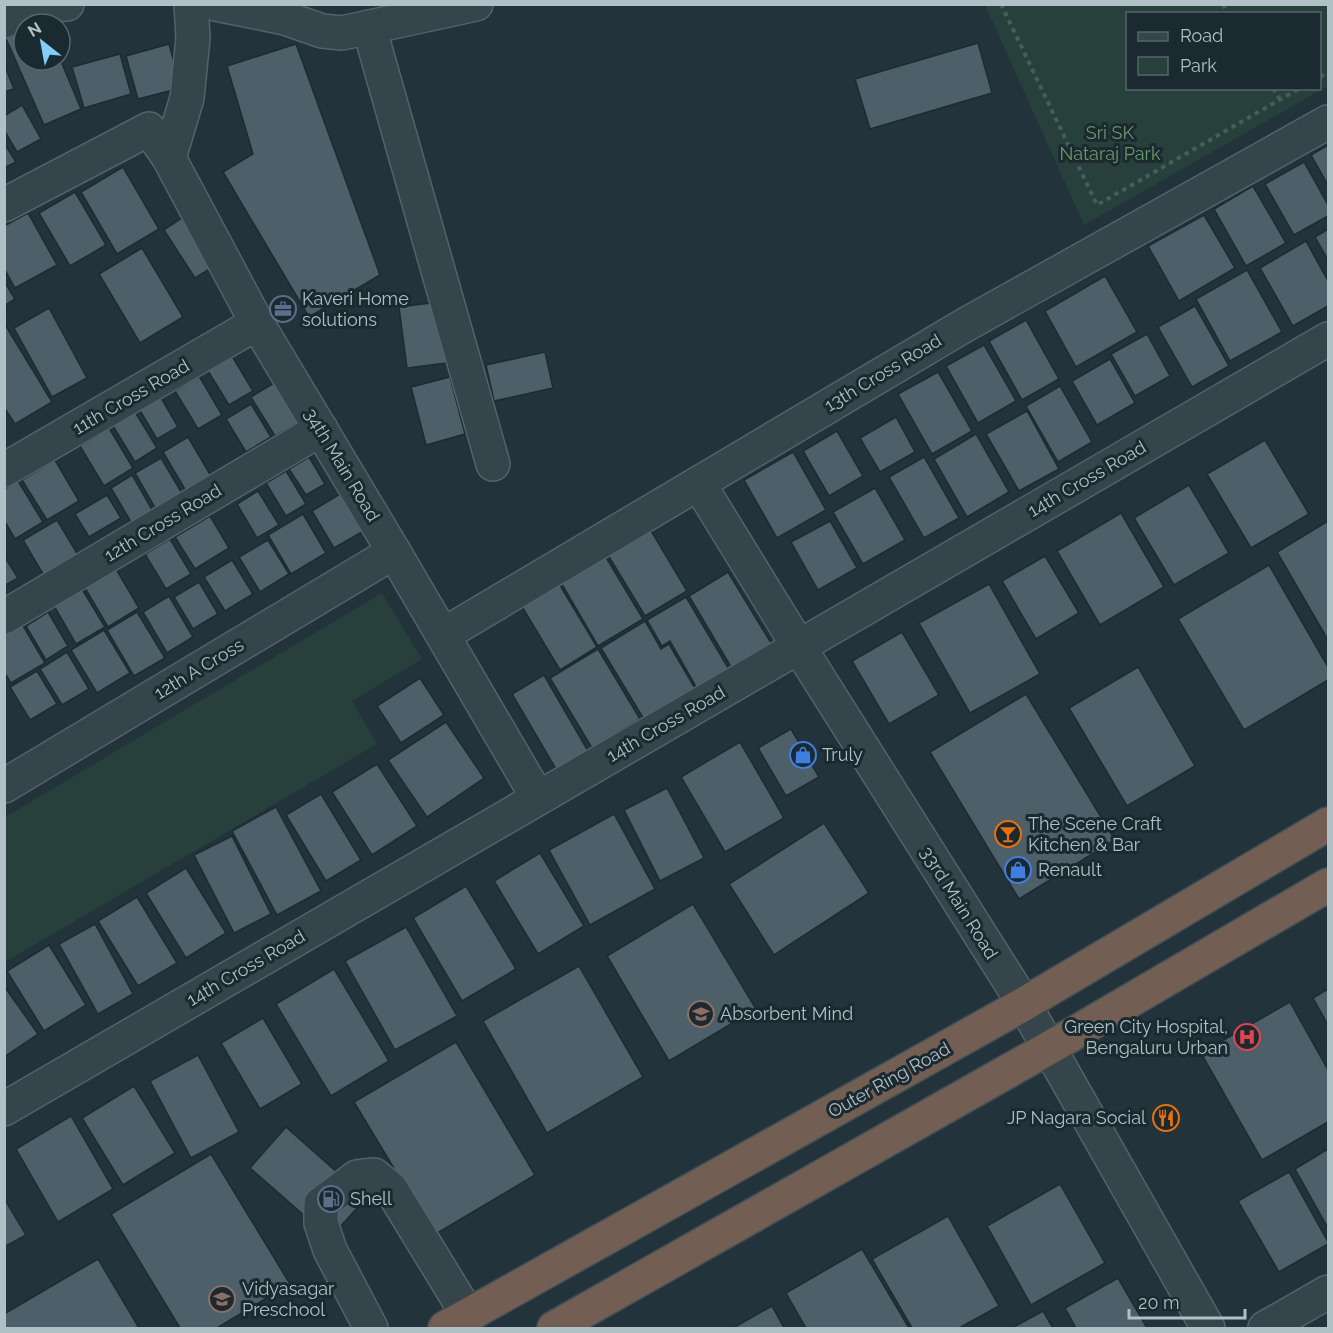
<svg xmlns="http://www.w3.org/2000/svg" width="1333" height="1333" font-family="Raleway,sans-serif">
	<rect width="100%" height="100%" fill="#22333b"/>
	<g fill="#27403b" fill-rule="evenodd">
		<path d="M 985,5 L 1328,5 L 1328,86 L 1084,225 ZM 1128,14 L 1320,14 L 1320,88 L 1128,88 Z"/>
		<polygon points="382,593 422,659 352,701 377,744 5,962 5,817"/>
	</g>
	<g fill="#4d6069" stroke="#1d2b32" stroke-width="1.5">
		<polygon points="24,24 24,60 60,60 60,59 81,109 44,125 4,34"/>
		<polygon points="978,43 992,93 870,129 855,79"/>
		<polygon points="169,44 181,88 138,99 126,56"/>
		<polygon points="296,44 380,275 309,317 223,172 253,154 227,66"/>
		<polygon points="120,54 131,94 84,108 72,67"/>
		<polygon points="4,64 14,89 4,92"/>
		<polygon points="22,105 41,139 17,152 4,130 4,116"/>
		<polygon points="4,143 16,162 4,168"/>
		<polygon points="1328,145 1328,185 1311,155"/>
		<polygon points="1304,162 1328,205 1328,216 1294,235 1265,184"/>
		<polygon points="123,167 159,229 117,254 81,192"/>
		<polygon points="1253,186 1286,243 1246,266 1214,209"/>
		<polygon points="75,192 106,245 70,266 39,213"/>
		<polygon points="28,213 57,265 15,288 4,268 4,226"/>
		<polygon points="1204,215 1235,268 1179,301 1148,246"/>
		<polygon points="182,218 213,267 195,278 164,230"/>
		<polygon points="1328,229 1328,260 1315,237"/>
		<polygon points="1306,241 1328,281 1328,306 1293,326 1260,268"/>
		<polygon points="142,248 183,317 140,343 99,274"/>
		<polygon points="1247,270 1282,332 1230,361 1196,299"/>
		<polygon points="1105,276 1137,332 1076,367 1045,311"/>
		<polygon points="4,281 15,299 4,306"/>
		<polygon points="439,302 447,363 407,368 399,307"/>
		<polygon points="1195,306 1229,366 1192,387 1158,327"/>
		<polygon points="49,308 87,378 52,397 14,328"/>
		<polygon points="1026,320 1059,379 1022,400 989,341"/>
		<polygon points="4,323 52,402 15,424 4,407"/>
		<polygon points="1147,334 1170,376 1135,396 1111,354"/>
		<polygon points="984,345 1016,401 978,423 946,366"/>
		<polygon points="545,352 553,388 494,401 486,365"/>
		<polygon points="232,356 253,391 229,405 208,371"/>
		<polygon points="1110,359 1135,403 1097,425 1072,381"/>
		<polygon points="938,372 972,431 932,454 898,394"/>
		<polygon points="199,376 222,415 198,429 175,391"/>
		<polygon points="450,377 465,434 426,445 411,387"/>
		<polygon points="279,380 303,420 275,436 251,397"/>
		<polygon points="1060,386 1092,442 1058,462 1026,406"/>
		<polygon points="160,396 178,427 157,439 139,409"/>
		<polygon points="251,404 271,437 246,452 226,419"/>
		<polygon points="1027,411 1059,469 1019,491 986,434"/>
		<polygon points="135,412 157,448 135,462 113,426"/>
		<polygon points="896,417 915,452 880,472 860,438"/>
		<polygon points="109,428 133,468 104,486 80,446"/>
		<polygon points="837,431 863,476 829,496 803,451"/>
		<polygon points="976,434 1009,492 967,517 934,459"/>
		<polygon points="188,437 211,476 186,491 163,452"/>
		<polygon points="1265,440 1309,514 1251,548 1207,474"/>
		<polygon points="793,452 826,510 777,538 744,480"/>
		<polygon points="309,457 325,484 306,495 289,469"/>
		<polygon points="924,457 959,518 924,538 889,477"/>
		<polygon points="161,458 183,495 157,511 135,473"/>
		<polygon points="55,460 79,501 47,520 22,480"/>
		<polygon points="286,471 306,504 286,516 266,483"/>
		<polygon points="132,475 155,515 134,527 111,488"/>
		<polygon points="18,481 43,522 15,539 4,520 4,489"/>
		<polygon points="1189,485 1229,553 1174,585 1134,518"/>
		<polygon points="875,488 905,540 863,564 833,512"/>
		<polygon points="258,491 279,525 257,538 237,504"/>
		<polygon points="345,491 367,529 334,548 312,511"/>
		<polygon points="107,495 121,518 89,537 75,514"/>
		<polygon points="1121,513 1164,587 1100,625 1057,551"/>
		<polygon points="303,514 326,553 291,574 268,535"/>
		<polygon points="210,516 229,548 195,569 175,537"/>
		<polygon points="57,520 81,560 47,581 23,540"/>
		<polygon points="830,521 857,568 818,590 791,542"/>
		<polygon points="1328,521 1328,640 1277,552"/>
		<polygon points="650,529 687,591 645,616 608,555"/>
		<polygon points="170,539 191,574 166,589 145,554"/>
		<polygon points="268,540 289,574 260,592 239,557"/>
		<polygon points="604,554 643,619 598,646 560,581"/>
		<polygon points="4,556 18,578 4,586"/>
		<polygon points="1045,556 1079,613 1036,639 1002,581"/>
		<polygon points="232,560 253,594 225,611 204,577"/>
		<polygon points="1269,565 1328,667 1328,680 1244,730 1178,619"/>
		<polygon points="116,569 139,608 108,627 85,588"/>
		<polygon points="728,572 774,648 734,672 689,596"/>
		<polygon points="199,582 218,614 193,629 174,597"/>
		<polygon points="558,582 597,647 560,670 521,605"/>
		<polygon points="989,584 1040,674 970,713 919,623"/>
		<polygon points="82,589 105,627 76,644 54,606"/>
		<polygon points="169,596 193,637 167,653 143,612"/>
		<polygon points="686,597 730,671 698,690 670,641 662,646 647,620"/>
		<polygon points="48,612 68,646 46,660 26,626"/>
		<polygon points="137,612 165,658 134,676 107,630"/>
		<polygon points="645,621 661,649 669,644 696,690 645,721 601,648"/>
		<polygon points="22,624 45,663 11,683 4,672 4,635"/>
		<polygon points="104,630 130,673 97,693 71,650"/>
		<polygon points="902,632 939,695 889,724 852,661"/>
		<polygon points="598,649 640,719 592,748 550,678"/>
		<polygon points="67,652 89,689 62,705 40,669"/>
		<polygon points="1138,667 1195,766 1127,806 1069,708"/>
		<polygon points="37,671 57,704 30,720 10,687"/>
		<polygon points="544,675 588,751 556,769 512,694"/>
		<polygon points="420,678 444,715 401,743 377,706"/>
		<polygon points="1026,694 1115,840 1019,899 930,752"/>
		<polygon points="446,722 484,778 427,817 388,760"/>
		<polygon points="791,729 819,777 786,796 758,748"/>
		<polygon points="740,742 784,818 725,852 681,777"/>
		<polygon points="377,764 417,826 372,855 332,792"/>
		<polygon points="667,788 704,858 660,881 624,810"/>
		<polygon points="321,794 361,860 326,881 286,815"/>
		<polygon points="276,807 321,891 277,915 232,831"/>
		<polygon points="614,814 655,889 590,925 549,850"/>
		<polygon points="824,823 869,893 774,955 729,884"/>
		<polygon points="232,836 271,914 234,933 194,855"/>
		<polygon points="540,853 584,926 538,954 494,881"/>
		<polygon points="186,868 226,933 186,958 146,893"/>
		<polygon points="466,886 516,969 462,1001 413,918"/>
		<polygon points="137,897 177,963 138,986 98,921"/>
		<polygon points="693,904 756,1009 669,1061 607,956"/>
		<polygon points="95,924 133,994 98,1014 59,944"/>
		<polygon points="406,927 457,1016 395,1050 345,961"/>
		<polygon points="49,945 86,1005 44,1031 7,971"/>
		<polygon points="579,966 643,1077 547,1133 483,1021"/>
		<polygon points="334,969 389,1061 331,1096 276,1004"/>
		<polygon points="4,986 38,1034 4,1057"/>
		<polygon points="1328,989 1328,1025 1313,998"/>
		<polygon points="1290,1002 1328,1070 1328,1122 1262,1160 1201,1053"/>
		<polygon points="263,1018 302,1084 260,1109 221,1043"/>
		<polygon points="456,1042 535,1175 434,1235 354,1102"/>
		<polygon points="198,1055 239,1132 191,1158 150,1081"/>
		<polygon points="134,1086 175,1153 123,1185 82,1118"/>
		<polygon points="71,1116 113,1189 58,1222 16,1149"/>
		<polygon points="286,1127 366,1198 330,1238 250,1168"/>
		<polygon points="1328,1149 1328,1228 1295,1169"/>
		<polygon points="211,1154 290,1284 217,1328 180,1328 111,1214"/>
		<polygon points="1289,1172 1328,1242 1328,1244 1279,1272 1238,1201"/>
		<polygon points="1060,1184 1105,1263 1031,1305 987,1226"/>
		<polygon points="4,1198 26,1235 4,1247"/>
		<polygon points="948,1216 999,1306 959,1328 912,1328 872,1259"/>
		<polygon points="862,1249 909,1328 806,1328 786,1293"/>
		<polygon points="98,1259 139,1328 4,1328 4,1314"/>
		<polygon points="1118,1278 1147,1328 1076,1328 1065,1308"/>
		<polygon points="772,1306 784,1328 733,1328"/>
		<polygon points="1043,1311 1053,1328 1012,1328"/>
	</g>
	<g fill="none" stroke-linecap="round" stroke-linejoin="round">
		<defs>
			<g id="minor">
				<polyline points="216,4 285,18 322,31 342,33 476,4"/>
				<polyline points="4,21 45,5 67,4"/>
				<polyline points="369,27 493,464"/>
				<polyline points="169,158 187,98 193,38 191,4"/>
				<polyline points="4,205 149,129 169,158 257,323 394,552 538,798"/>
				<polyline points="4,470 257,323"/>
				<polyline points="699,484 799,647 1024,1004 1208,1328"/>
				<polyline points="4,617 321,429"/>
				<polyline points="443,635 965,325 1328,122"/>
				<polyline points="4,786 394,552"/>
				<polyline points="4,1109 1328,339"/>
				<polyline points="371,1328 330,1250 321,1223 321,1204 357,1177 374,1175 391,1189 468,1315"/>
				<polyline points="1265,1328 1328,1292"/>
			</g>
			<g id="highway">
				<polyline points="445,1328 1024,1004 1328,824"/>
				<polyline points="554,1328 1049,1048 1328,885"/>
			</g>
		</defs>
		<use href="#minor" stroke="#546269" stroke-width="36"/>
		<use href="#highway" stroke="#414f56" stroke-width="36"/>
		<g stroke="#465d5a" stroke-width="4" stroke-dasharray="4.5 4.5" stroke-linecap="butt">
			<polyline points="1001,4 1097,205 1300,88"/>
			<polyline points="1223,4 1228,14"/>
			<polyline points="1320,77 1328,72"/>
			<polyline points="1273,88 1280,100"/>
		</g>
		<use href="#minor" stroke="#36444b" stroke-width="33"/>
		<use href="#highway" stroke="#725e53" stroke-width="33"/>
	</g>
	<defs>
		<symbol id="office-ring" viewBox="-11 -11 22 22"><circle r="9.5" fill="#1b2930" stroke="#5c6f8a" stroke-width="1.5"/><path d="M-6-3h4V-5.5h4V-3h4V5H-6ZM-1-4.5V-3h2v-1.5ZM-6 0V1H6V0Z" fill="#5c6f8a"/></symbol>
		<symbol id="shop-ring" viewBox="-11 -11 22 22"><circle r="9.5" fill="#1b2930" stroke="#3f7fe0" stroke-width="1.5"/><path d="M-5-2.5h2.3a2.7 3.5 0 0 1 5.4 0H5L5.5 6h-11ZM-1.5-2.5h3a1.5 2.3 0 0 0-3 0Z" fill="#3f7fe0"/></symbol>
		<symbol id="bar-ring" viewBox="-11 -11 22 22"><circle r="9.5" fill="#1b2930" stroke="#e8710a" stroke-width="1.5"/><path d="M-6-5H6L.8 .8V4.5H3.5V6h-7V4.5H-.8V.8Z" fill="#e8710a"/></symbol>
		<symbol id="school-ring" viewBox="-11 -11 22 22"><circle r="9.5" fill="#1b2930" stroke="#8d6e63" stroke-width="1.5"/><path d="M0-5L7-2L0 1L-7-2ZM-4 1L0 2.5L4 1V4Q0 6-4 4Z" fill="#8d6e63"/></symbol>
		<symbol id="hospital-ring" viewBox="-11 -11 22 22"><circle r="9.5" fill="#1b2930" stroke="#e0444e" stroke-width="1.5"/><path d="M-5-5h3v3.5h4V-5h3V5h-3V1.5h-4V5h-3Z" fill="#e0444e"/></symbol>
		<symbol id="restaurant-ring" viewBox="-11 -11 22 22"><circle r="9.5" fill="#1b2930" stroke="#e8710a" stroke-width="1.5"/><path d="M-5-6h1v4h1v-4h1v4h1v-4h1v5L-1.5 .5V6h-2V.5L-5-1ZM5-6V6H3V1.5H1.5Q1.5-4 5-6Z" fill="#e8710a"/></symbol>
		<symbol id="fuel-ring" viewBox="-11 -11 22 22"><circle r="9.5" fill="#1b2930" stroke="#5c6f8a" stroke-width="1.5"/><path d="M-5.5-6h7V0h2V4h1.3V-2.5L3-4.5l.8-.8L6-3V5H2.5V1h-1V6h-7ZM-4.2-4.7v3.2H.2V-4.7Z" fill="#5c6f8a"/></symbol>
	</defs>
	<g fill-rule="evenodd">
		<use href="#office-ring" x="268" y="294" width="30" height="30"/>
		<use href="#shop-ring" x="788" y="740" width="30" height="30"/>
		<use href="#bar-ring" x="993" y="819" width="30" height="30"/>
		<use href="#shop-ring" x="1003" y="855" width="30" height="30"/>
		<use href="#school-ring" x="686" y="999" width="30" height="30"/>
		<use href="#hospital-ring" x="1232" y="1022" width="30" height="30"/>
		<use href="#restaurant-ring" x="1151" y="1103" width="30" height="30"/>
		<use href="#fuel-ring" x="316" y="1184" width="30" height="30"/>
		<use href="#school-ring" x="207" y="1284" width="30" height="30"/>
	</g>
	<g text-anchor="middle" stroke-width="6" stroke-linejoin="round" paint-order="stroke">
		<g font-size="18" fill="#689967" stroke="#1b2930">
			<text x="1110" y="139">Sri SK<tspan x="1110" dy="21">Nataraj Park</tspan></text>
		</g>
		<g font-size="18" fill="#b1bfc7" stroke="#1b2930" text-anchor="start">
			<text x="302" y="305">Kaveri Home<tspan x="302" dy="21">solutions</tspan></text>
			<text x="822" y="761">Truly</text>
			<text x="1028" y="830">The Scene Craft<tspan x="1028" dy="21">Kitchen &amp; Bar</tspan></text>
			<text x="1038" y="876">Renault</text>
			<text x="720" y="1020">Absorbent Mind</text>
			<text x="1228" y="1033" text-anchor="end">Green City Hospital,<tspan x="1228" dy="21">Bengaluru Urban</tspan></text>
			<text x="1146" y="1124" text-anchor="end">JP Nagara Social</text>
			<text x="350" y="1205">Shell</text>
			<text x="242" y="1295">Vidyasagar<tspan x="242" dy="21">Preschool</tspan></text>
		</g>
		<g font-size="18" fill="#b1bfc7" stroke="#1b2930">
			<text transform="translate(883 373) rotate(-31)" y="6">13th Cross Road</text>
			<text transform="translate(131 397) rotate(-30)" y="6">11th Cross Road</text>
			<text transform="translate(342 465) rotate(59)" y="6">34th Main Road</text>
			<text transform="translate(1087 479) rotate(-30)" y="6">14th Cross Road</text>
			<text transform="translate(163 523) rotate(-31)" y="6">12th Cross Road</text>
			<text transform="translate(199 669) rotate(-31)" y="6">12th A Cross</text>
			<text transform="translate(666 724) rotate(-30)" y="6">14th Cross Road</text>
			<text transform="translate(959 903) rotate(58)" y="6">33rd Main Road</text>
			<text transform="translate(246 968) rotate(-30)" y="6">14th Cross Road</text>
			<text transform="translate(889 1080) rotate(-29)" y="6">Outer Ring Road</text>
		</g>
	</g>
	<rect width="1333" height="1333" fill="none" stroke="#b1bfc7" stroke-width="12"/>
	<rect x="1126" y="12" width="195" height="78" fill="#1b2930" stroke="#57656c" stroke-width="1.5"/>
	<rect x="1138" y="32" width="30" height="9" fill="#36444b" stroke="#57656c" stroke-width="1.5"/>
	<text x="1180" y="42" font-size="18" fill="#b1bfc7">Road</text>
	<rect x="1138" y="57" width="30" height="18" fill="#27403b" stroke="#57656c" stroke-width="1.5"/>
	<text x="1180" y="72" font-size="18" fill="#b1bfc7">Park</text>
	<g transform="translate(42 42) rotate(329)"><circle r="28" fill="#1b2930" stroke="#57656c" stroke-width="1.5"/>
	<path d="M0-4.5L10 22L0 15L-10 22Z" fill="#84cdf9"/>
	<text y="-9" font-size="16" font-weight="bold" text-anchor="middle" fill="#b1bfc7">N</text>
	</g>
	<path d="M1129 1309v9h116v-9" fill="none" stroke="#b1bfc7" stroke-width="3"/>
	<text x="1138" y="1309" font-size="18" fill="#b1bfc7" stroke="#1b2930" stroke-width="4.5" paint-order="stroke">20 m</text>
</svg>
